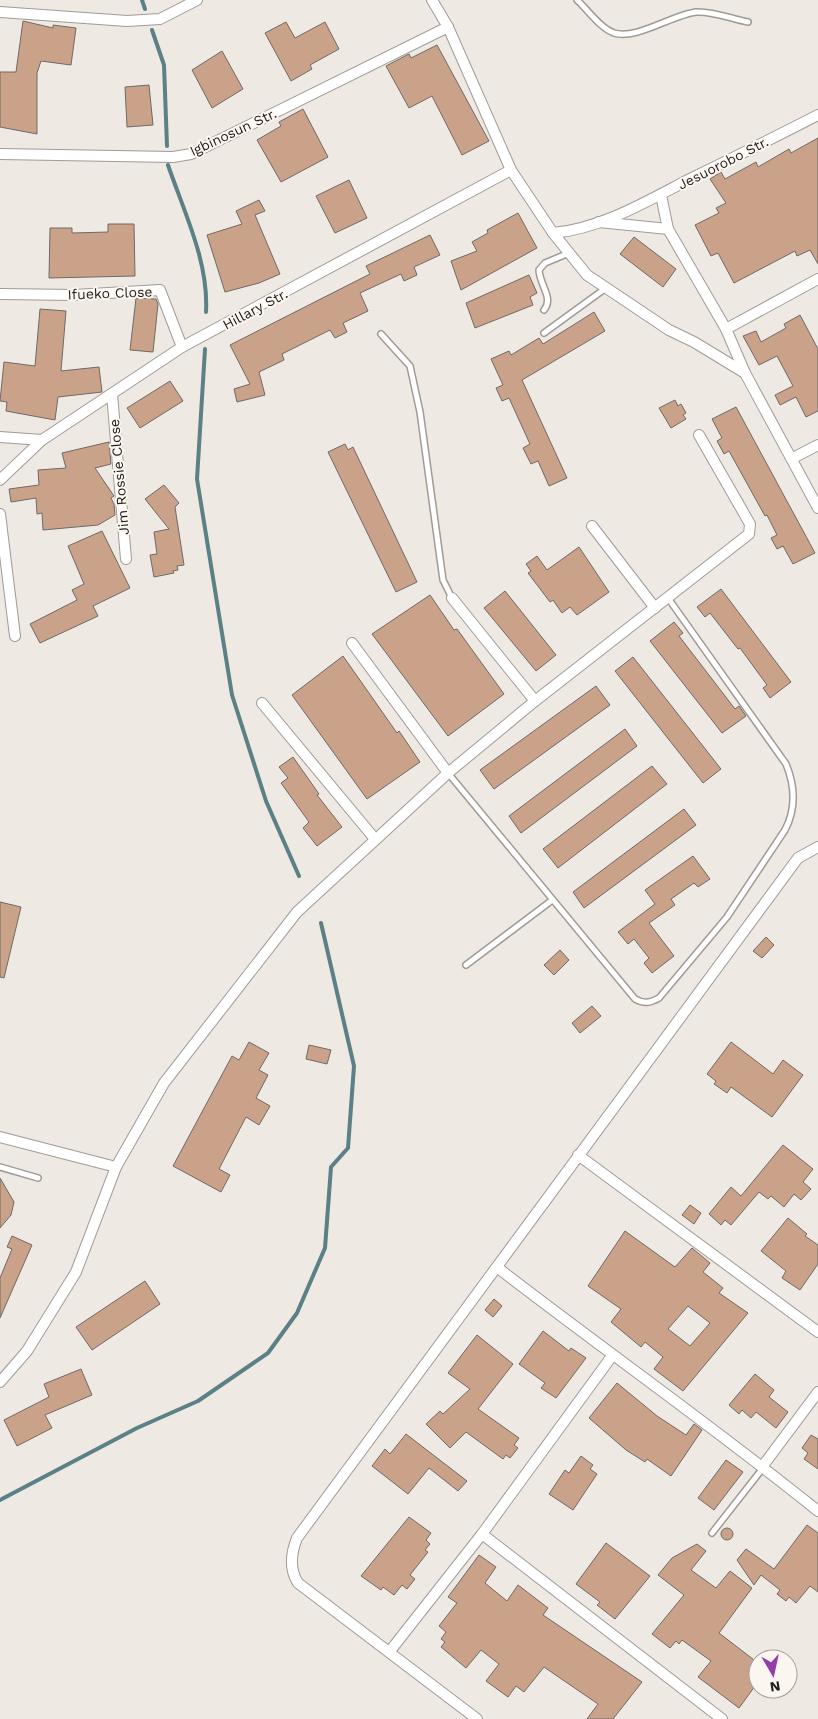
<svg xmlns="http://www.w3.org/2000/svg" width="818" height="1719" font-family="'Work Sans',sans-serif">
	<rect width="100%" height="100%" fill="#efe9e3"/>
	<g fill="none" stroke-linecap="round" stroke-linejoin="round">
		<g stroke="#5b8085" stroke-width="4">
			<polyline points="142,0 145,9"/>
			<polyline points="152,30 164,65 167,146"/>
			<path d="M 168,165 C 184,212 209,262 206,312"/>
			<polyline points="205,349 197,479 232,695 266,801 299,876"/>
			<polyline points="0,1500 137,1428 198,1401 268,1353 297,1313 325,1248 331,1167 348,1148 354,1066 321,923"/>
		</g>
	</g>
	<g fill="#caa289" stroke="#706965" fill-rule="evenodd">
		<polygon points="23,21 53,28 53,25 76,28 71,65 41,61 37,73 37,134 0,127 0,72 16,72"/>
		<polygon points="286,22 295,38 325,22 339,49 310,65 312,69 291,81 265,33"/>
		<polygon points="437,45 489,141 462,155 432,96 409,108 386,66 409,54 411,58"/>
		<polygon points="222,51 243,89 212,108 192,70"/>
		<polygon points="149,85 153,125 127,127 125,87"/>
		<polygon points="303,109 328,157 281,182 257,140 281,126 279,122"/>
		<polygon points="818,138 818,264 810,250 797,256 795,251 734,283 718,253 711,256 695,225 719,213 716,208 726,203 710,179 721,172 725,179 756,162 758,167 789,149 791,153"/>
		<polygon points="349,180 367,218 335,233 316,196"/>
		<polygon points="259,200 265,211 255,215 280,274 259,283 225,292 207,235 242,224 236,211"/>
		<polygon points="518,213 537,248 461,290 451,261 477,251 472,242 488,233 487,230"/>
		<polygon points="108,224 134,224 135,276 49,278 50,228 72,228 72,233 108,232"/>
		<polygon points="430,235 440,255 414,267 417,275 404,281 401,274 360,293 368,311 343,323 347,332 335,338 330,330 282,354 284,360 259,372 265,395 237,402 234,389 250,384 230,345 370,274 366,266"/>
		<polygon points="634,237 676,269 663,287 620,254"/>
		<polygon points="529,275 537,293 530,297 533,305 475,328 466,303"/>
		<polygon points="136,298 156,299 158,304 153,352 130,350"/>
		<polygon points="40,309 66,311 61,371 99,367 102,392 58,397 55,420 6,411 7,402 0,401 4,362 35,366"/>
		<polygon points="594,312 605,331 522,380 567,478 549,486 538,461 531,464 523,448 530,444 509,398 502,401 496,388 503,385 491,359 509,351 511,355 539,338 543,344"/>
		<polygon points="800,315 818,349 818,411 806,417 796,397 780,405 775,395 793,386 777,356 759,365 743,336 756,331 761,342 786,328 784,324"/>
		<polygon points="170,381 183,401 140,428 127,408"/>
		<polygon points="675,400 678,406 681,404 686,413 683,415 686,419 671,428 659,408"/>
		<polygon points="736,407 815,553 793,564 783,546 777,549 771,538 777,535 767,515 765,516 729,451 724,454 717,441 722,438 712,419"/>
		<polygon points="109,442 111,464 95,468 114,496 111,498 114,504 115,515 98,525 43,530 42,513 37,514 36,498 11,502 9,489 39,485 38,470 66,468 62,453"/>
		<polygon points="345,444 348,450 353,447 417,582 396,592 328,452"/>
		<polygon points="164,485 179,503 175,507 184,565 177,566 178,570 173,571 174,573 154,577 150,555 157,554 154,532 169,529 145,499"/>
		<polygon points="102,531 130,588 93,606 98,616 40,643 30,624 77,600 72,590 84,584 68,546"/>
		<polygon points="579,547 609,592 577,615 570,607 562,613 553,600 550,602 528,573 531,571 526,564 537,556 547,570"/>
		<polygon points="721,589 791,682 770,698 763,688 767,685 740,648 738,649 710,613 705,617 697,607"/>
		<polygon points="505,591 556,655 536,671 484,608"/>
		<polygon points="430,595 454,630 457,629 504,694 448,736 372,634"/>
		<polygon points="674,622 683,633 679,636 735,709 739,706 746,716 722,733 650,641"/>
		<polygon points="343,656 397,733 399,731 420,762 367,799 292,695"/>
		<polygon points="633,657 721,769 703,783 615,671"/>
		<polygon points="596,686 610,705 494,789 480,770"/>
		<polygon points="625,729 637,746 521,833 509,816"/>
		<polygon points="293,757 319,794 317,795 342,827 317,846 303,828 309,822 281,783 288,778 279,767"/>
		<polygon points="652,766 667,784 558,868 543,849"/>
		<polygon points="684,809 696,825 584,908 573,892"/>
		<polygon points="693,856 710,879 698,887 694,883 671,899 675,905 649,923 674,956 652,973 644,963 649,958 634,939 628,944 618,932 655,904 645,890"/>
		<polygon points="0,902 21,907 4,978 0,977"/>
		<polygon points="766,937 774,945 762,958 753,951"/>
		<polygon points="560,950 569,960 554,975 544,965"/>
		<polygon points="592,1006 601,1016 580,1033 572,1023"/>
		<polygon points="249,1042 269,1053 259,1070 268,1075 256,1098 270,1106 259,1125 246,1117 219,1169 230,1175 221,1192 173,1166 232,1056 239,1060"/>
		<polygon points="731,1042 773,1074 783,1060 803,1075 772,1117 731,1087 727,1093 714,1084 716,1081 707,1074"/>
		<polygon points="309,1045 331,1050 327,1064 306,1059"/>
		<polygon points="783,1145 813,1169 803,1182 811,1189 801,1200 794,1194 784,1207 771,1196 768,1199 759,1192 731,1225 725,1220 721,1225 709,1214 731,1187 741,1196"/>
		<polygon points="0,1178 14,1202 11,1215 0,1228"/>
		<polygon points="690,1205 701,1213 694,1224 682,1215"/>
		<polygon points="788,1218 807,1234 805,1236 818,1245 818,1264 800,1290 782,1278 786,1271 761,1251"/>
		<path d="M 625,1231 L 675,1267 L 692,1248 L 710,1263 L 703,1272 L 723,1288 L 719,1293 L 748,1313 L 683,1391 L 654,1369 L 663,1357 L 645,1342 L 641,1347 L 611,1322 L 621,1309 L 588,1286 ZM 688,1306 L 710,1323 L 690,1346 L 668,1329 Z"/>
		<polygon points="12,1236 32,1245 0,1318 0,1278 12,1249 7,1247"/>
		<polygon points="145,1281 160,1304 92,1350 76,1327"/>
		<polygon points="494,1299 502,1306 493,1317 485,1310"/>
		<polygon points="543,1331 569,1351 571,1348 586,1358 556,1398 541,1388 545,1383 519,1364"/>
		<polygon points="477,1335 513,1364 478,1409 519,1438 514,1445 518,1448 510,1458 506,1455 503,1459 466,1432 450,1448 426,1424 440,1411 443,1414 470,1389 448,1373"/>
		<polygon points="81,1369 92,1395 45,1415 52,1428 17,1446 4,1420 49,1397 44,1384"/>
		<polygon points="755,1374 774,1390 769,1397 788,1412 776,1428 756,1412 751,1418 742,1410 739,1414 729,1405"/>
		<polygon points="617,1383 657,1416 686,1435 694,1424 702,1430 671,1476 647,1459 645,1462 626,1450 589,1418"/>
		<polygon points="406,1434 467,1481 458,1491 429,1468 408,1494 372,1466 385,1449 390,1454"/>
		<polygon points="811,1435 818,1439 818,1469 804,1459 808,1453 802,1448"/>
		<polygon points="581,1456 593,1465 590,1469 597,1474 573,1510 549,1494 565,1470 569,1473"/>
		<polygon points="726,1460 743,1472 714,1510 698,1498"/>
		<polygon points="409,1517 431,1533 426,1540 430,1544 425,1550 428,1552 410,1575 415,1579 407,1589 402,1585 394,1595 383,1587 381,1590 361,1576"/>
		<polygon points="807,1525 818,1533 818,1592 810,1586 796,1603 789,1597 786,1601 777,1594 780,1590 761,1575 754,1585 737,1560 746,1549 774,1569"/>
		<circle cx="727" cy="1534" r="6"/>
		<polygon points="606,1543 650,1576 615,1619 597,1605 600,1602 576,1584"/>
		<polygon points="697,1544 706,1551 691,1570 716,1588 730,1571 752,1588 719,1633 758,1663 758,1682 739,1708 698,1677 711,1661 682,1640 679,1644 676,1641 670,1648 652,1634 684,1595 658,1575 672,1558"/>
		<polygon points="479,1555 496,1567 485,1583 507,1601 518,1585 548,1608 543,1615 642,1682 613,1719 587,1719 598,1704 544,1667 524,1692 516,1686 508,1697 486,1681 499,1664 481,1650 466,1668 441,1647 445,1642 441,1639 446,1632 439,1626 457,1603 448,1597"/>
	</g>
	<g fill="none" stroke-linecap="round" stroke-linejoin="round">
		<defs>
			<g id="lane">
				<path d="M 577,0 C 588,10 600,28 614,33 C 636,40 672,15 696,12 C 713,11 732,19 748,22"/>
				<path d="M 544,310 C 554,298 540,286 539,270 L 545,263 L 569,253"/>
				<polyline points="544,333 606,288"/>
				<polyline points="381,334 410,366 420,412 443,580 452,598"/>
				<path d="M 448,773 L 635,999 C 644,1004 650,1003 659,998 L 727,917 L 785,830 C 796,809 795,786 786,764 L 668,598"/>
				<polyline points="466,965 551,901"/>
				<polyline points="0,1167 38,1178"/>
				<polyline points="712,1533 763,1468"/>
			</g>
			<g id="street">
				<polyline points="432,0 448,27 511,170 553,233 587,275 669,330 694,342 745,373"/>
				<polyline points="0,12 127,21 160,19 197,0"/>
				<polyline points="0,154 173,157 191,154 448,27"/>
				<polyline points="661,195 668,229 726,329 745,373 818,508"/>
				<polyline points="599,222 668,229"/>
				<path d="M 553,233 C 599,229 644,203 684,182 C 729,160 773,138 818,115"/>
				<polyline points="0,294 74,295 160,290 182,347"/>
				<polyline points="726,329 818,279"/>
				<polyline points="112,394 126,559"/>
				<polyline points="0,437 42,440 182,347 511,170"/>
				<polyline points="793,458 818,445"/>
				<polyline points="0,480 42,440"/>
				<polyline points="0,514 15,636"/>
				<polyline points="592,526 655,608"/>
				<polyline points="452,598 535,701"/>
				<polyline points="352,643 448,773"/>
				<polyline points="262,703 375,839"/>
				<polyline points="0,1137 116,1167"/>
				<polyline points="578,1155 818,1332"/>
				<path d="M 498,1268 C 604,1350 714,1427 818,1511"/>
				<polyline points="0,1382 27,1351 76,1272 116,1167 164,1083 297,912 448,773 535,701 749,534 750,524 699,435"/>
				<polyline points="762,1467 818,1392"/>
				<polyline points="482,1534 722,1719"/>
				<polyline points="390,1651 482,1534 612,1356"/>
				<path d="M 477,1719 L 298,1583 C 289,1569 291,1553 297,1538 L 798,858 L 818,847"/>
			</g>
		</defs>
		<use href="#lane" stroke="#a09b95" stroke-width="8"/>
		<use href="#street" stroke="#a09b95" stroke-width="12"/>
		<use href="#lane" stroke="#fff" stroke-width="5"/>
		<use href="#street" stroke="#fff" stroke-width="10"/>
	</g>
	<g text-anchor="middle" stroke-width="4" stroke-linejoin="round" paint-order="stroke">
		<g font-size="14" fill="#201d1b" stroke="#fcf6f0">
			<text transform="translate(233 132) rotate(-25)" y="5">Igbinosun Str.</text>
			<text transform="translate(723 163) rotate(-27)" y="5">Jesuorobo Str.</text>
			<text transform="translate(110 293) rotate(-2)" y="5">Ifueko Close</text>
			<text transform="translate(255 309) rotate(-28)" y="5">Hillary Str.</text>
			<text transform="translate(119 477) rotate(-95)" y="5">Jim Rossie Close</text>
		</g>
	</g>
	<g transform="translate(773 1674) rotate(171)"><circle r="24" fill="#fcf6f0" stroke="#a49f9b"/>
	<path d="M0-4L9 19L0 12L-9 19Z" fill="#943daa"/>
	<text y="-8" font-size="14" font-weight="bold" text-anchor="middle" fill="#201d1b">N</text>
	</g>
</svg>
